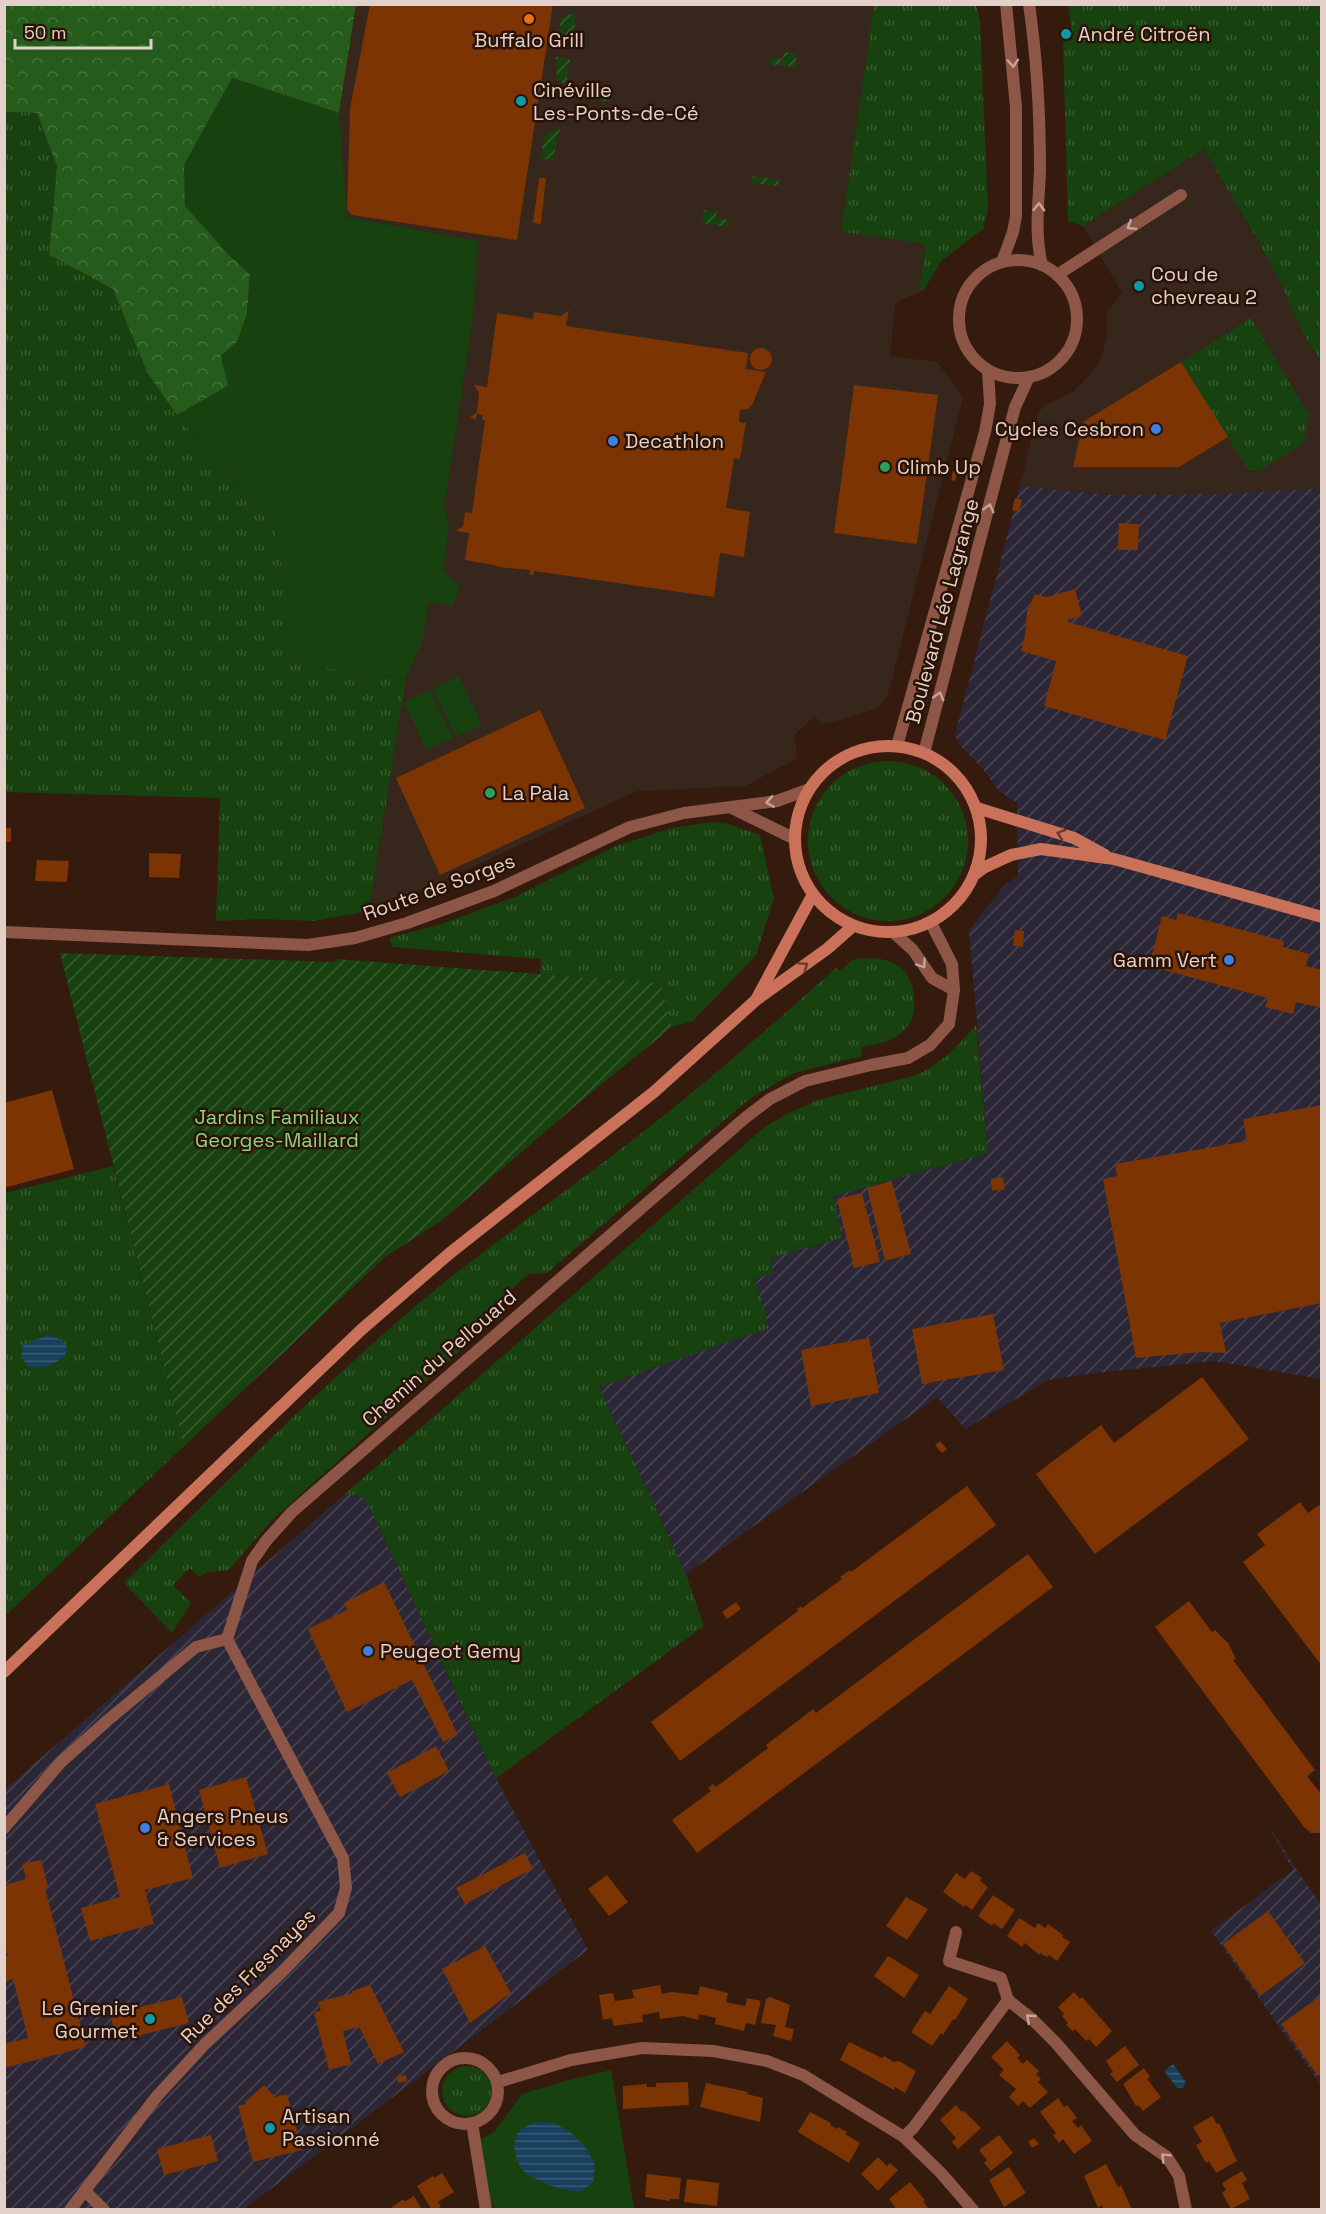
<svg xmlns="http://www.w3.org/2000/svg" width="1326" height="2214" font-family="'Space Grotesk',sans-serif">
	<defs>
		<pattern id="industrial-furrows" width="10" height="10" patternUnits="userSpaceOnUse" patternTransform="scale(1.5)"><rect width="10" height="10" fill="#2b2737"/><path d="M-1 1l2-2M0 10L10 0M9 11l2-2" fill="none" stroke="#4a4553"/></pattern>
		<pattern id="grass-tufts" width="24" height="20" patternUnits="userSpaceOnUse" patternTransform="scale(1.5)"><rect width="24" height="20" fill="#17420f"/><path d="M3 7l-1-3M5 7V3M7 7l1-3M15 17l-1-3M17 17v-4M19 17l1-3" fill="none" stroke="#395c31"/></pattern>
		<pattern id="forest-crowns" width="20" height="18" patternUnits="userSpaceOnUse" patternTransform="scale(1.5)"><rect width="20" height="18" fill="#255c1b"/><path d="M2 6a3 3 0 1 1 6 0M12 15a3 3 0 1 1 6 0" fill="none" stroke="#44723b"/></pattern>
		<pattern id="garden-furrows" width="10" height="10" patternUnits="userSpaceOnUse" patternTransform="scale(1.5)"><rect width="10" height="10" fill="#17420f"/><path d="M-1 1l2-2M0 10L10 0M9 11l2-2" fill="none" stroke="#395c31"/></pattern>
		<pattern id="water-rules" width="6" height="5" patternUnits="userSpaceOnUse" patternTransform="scale(1.5)"><rect width="6" height="5" fill="#18405e"/><path d="M0 2.5h6" fill="none" stroke="#395b74"/></pattern>
	</defs>
	<rect width="100%" height="100%" fill="#341b0e"/>
	<g fill="#36261c">
		<polygon points="356,5 874,5 841,232 927,244 919,289 923,291 901,300 895,305 890,356 937,362 963,397 887,698 876,709 822,725 815,716 793,736 796,747 796,759 745,786 637,791 442,881 369,911 406,678 423,641 428,601 443,571 449,525 444,510 473,317 477,241 346,217 339,113"/>
		<polygon points="1204,149 1257,239 1282,286 1302,331 1321,362 1321,488 1221,494 1112,495 1020,486 1038,412 1046,405 1073,392 1094,371 1100,360 1107,337 1107,312 1122,293 1083,226"/>
	</g>
	<g fill="url(#industrial-furrows)">
		<polygon points="1020,486 1112,495 1221,494 1321,488 1321,1379 1215,1361 1094,1373 1048,1380 965,1429 937,1397 686,1574 599,1387 768,1328 755,1278 769,1258 842,1238 833,1196 988,1153 969,930 1004,886 1018,876 1017,803 1000,792 982,768 959,744 955,735"/>
		<polygon points="345,1494 362,1496 370,1508 496,1778 588,1950 244,2209 5,2209 4,1790"/>
		<polygon points="1266,1822 1305,1882 1321,1904 1321,2085 1211,1931 1293,1870"/>
	</g>
	<g fill="url(#grass-tufts)">
		<polygon points="874,5 976,5 980,22 988,208 984,228 941,261 923,291 919,289 926,244 841,232"/>
		<polygon points="1068,5 1321,5 1321,362 1302,331 1282,286 1257,239 1204,149 1083,226 1068,221 1063,42 1073,40"/>
		<polygon points="5,112 37,113 57,166 49,255 113,289 147,372 187,427 275,529 290,606 287,663 406,678 369,911 314,921 265,919 216,921 220,798 5,792"/>
		<polygon points="1251,318 1309,415 1304,443 1259,471 1248,470 1181,362"/>
		<circle cx="888" cy="841" r="80"/>
		<polygon points="711,822 728,824 760,835 774,898 756,955 693,1021 672,1027 660,983 540,974 541,959 392,947 389,938 442,924 515,897 616,846 672,828"/>
		<path d="M 860,958 C 892,957 913,966 914,1000 C 915,1012 913,1021 904,1030 C 893,1042 876,1044 861,1047 L 862,1056 L 794,1073 L 749,1099 L 547,1273 L 529,1274 L 490,1308 L 484,1329 L 270,1522 L 229,1570 L 208,1572 L 199,1577 L 190,1568 L 173,1585 L 191,1603 L 172,1633 L 124,1583 C 216,1492 307,1400 405,1315 C 477,1253 555,1200 630,1142 C 702,1087 769,1028 836,968 L 839,971 L 853,960 Z"/>
		<path d="M 976,1025 L 988,1153 L 833,1196 L 842,1238 L 770,1258 L 773,1274 L 755,1278 L 769,1328 L 599,1387 L 686,1574 L 704,1626 L 496,1778 L 370,1508 L 362,1496 L 345,1494 L 766,1126 L 787,1114 L 818,1100 L 917,1075 C 942,1063 958,1046 976,1025 Z"/>
		<polygon points="113,1166 184,1446 5,1616 5,1193"/>
		<circle cx="467" cy="2091" r="25"/>
	</g>
	<polygon fill="url(#forest-crowns)" points="5,5 356,5 339,113 232,78 226,252 250,274 247,315 237,342 221,356 229,386 177,415 147,372 113,289 49,255 57,166 37,113 5,112"/>
	<g fill="#17420f">
		<polygon points="232,78 339,113 347,217 478,241 473,317 444,510 449,525 443,571 460,585 453,605 428,602 423,641 406,678 286,663 290,606 275,529 177,415 228,386 221,356 237,342 247,315 250,274 226,252 185,206 184,165"/>
		<polygon points="459,676 482,725 456,737 433,689"/>
		<polygon points="430,690 453,738 427,750 404,702"/>
		<polygon points="611,2070 634,2209 497,2209 490,2202 481,2139 495,2131 522,2094 568,2080"/>
	</g>
	<g fill="url(#garden-furrows)">
		<polygon points="577,12 572,42 558,40 561,18"/>
		<polygon points="784,52 797,54 795,67 769,64 770,57 783,59"/>
		<polygon points="556,57 570,59 566,84 557,81"/>
		<polygon points="583,93 609,96 609,102 582,98"/>
		<polygon points="560,127 553,160 540,159 545,136"/>
		<polygon points="753,176 779,180 778,186 752,183"/>
		<polygon points="704,210 717,212 716,218 729,220 728,227 702,223"/>
		<polygon points="60,953 335,962 336,959 660,983 672,1027 581,1101 442,1220 385,1257 184,1446"/>
	</g>
	<g fill="url(#water-rules)">
		<path d="M 48,1335 C 89,1347 54,1371 28,1367 L 21,1356 L 23,1345 Z"/>
		<polygon points="1173,2064 1186,2082 1183,2088 1177,2088 1164,2071"/>
		<path d="M 537,2122 L 554,2123 L 569,2131 L 586,2148 L 595,2165 L 593,2182 L 580,2192 C 563,2190 540,2184 526,2173 C 517,2166 511,2145 517,2134 C 521,2127 531,2124 537,2122 Z"/>
	</g>
	<g fill="#7c3402">
		<polygon points="370,4 553,4 517,240 352,215 347,210 350,109"/>
		<polygon points="1063,29 1068,29 1070,39 1064,40"/>
		<polygon points="539,178 546,178 541,224 533,223"/>
		<polygon points="1142,281 1145,286 1136,291 1133,286"/>
		<polygon points="569,310 566,326 748,353 746,369 766,372 752,405 748,409 740,410 739,422 746,423 740,459 734,458 726,508 750,512 744,557 720,553 714,597 534,571 534,575 529,574 530,570 498,567 498,566 465,560 469,533 456,531 463,526 465,512 472,513 485,420 482,420 483,415 477,414 476,419 469,418 477,412 479,393 474,385 487,387 497,313 533,319 534,312 561,316"/>
		<circle cx="761" cy="359" r="11"/>
		<polygon points="1181,362 1228,437 1179,467 1073,467 1083,422"/>
		<polygon points="854,385 938,395 917,544 834,533"/>
		<polygon points="953,471 957,472 955,481 951,480"/>
		<polygon points="1015,498 1022,500 1019,512 1012,510"/>
		<polygon points="1119,523 1139,524 1138,550 1118,550"/>
		<polygon points="1075,589 1082,616 1068,620 1068,622 1188,656 1165,740 1044,706 1056,661 1021,651 1025,635 1027,611 1035,594 1047,597"/>
		<polygon points="540,710 585,808 440,875 396,778"/>
		<rect x="4" y="828" width="7" height="14"/>
		<polygon points="149,853 181,854 179,878 149,877"/>
		<polygon points="37,860 69,861 67,882 35,881"/>
		<polygon points="1178,913 1284,941 1283,947 1309,954 1306,966 1322,970 1322,1008 1296,1002 1293,1014 1265,1007 1268,998 1149,966 1162,916 1176,920"/>
		<polygon points="1015,930 1024,931 1023,947 1013,946"/>
		<polygon points="52,1090 74,1169 4,1188 4,1103"/>
		<polygon points="1322,1105 1322,1303 1220,1323 1226,1353 1202,1352 1136,1358 1103,1179 1117,1176 1115,1164 1247,1141 1243,1119"/>
		<polygon points="1003,1177 1005,1189 992,1191 991,1179"/>
		<polygon points="892,1181 911,1254 885,1261 867,1188"/>
		<polygon points="862,1193 880,1262 854,1268 837,1199"/>
		<polygon points="993,1314 1004,1370 922,1384 912,1329"/>
		<polygon points="869,1338 879,1393 811,1406 801,1350"/>
		<polygon points="1202,1377 1249,1439 1095,1554 1036,1474 1101,1425 1114,1443"/>
		<polygon points="940,1441 947,1449 942,1453 935,1445"/>
		<polygon points="967,1486 996,1525 680,1761 651,1722 798,1611 797,1609 801,1606 802,1608 842,1579 840,1577 850,1570 851,1572"/>
		<polygon points="1300,1502 1308,1513 1322,1503 1322,1666 1243,1562 1265,1545 1257,1534"/>
		<polygon points="1028,1554 1053,1587 697,1853 672,1820 711,1791 708,1788 713,1784 716,1787 768,1748 766,1745 813,1709 816,1713"/>
		<polygon points="384,1582 458,1735 443,1742 412,1680 347,1712 308,1629 347,1610 344,1603"/>
		<polygon points="1189,1601 1212,1632 1215,1630 1228,1643 1236,1659 1233,1660 1315,1770 1307,1776 1322,1795 1322,1833 1311,1833 1304,1827 1155,1627"/>
		<polygon points="736,1602 741,1609 727,1619 722,1612"/>
		<polygon points="436,1746 449,1771 400,1797 387,1773"/>
		<polygon points="246,1777 268,1854 220,1868 199,1790"/>
		<polygon points="169,1784 193,1878 145,1890 154,1924 90,1941 81,1908 120,1897 95,1804"/>
		<polygon points="525,1853 533,1869 465,1904 456,1888"/>
		<polygon points="41,1860 48,1887 45,1888 86,2047 4,2068 4,2044 28,2038 13,1979 4,1982 4,1957 8,1956 4,1943 4,1888 8,1884 26,1879 22,1864"/>
		<polygon points="971,1871 982,1878 980,1881 988,1887 972,1910 965,1905 964,1907 943,1892 956,1873 965,1879"/>
		<polygon points="607,1875 628,1902 609,1916 588,1889"/>
		<polygon points="993,1895 1015,1910 1002,1929 993,1923 992,1926 978,1916"/>
		<polygon points="906,1897 928,1909 907,1940 886,1926"/>
		<polygon points="1268,1911 1305,1963 1260,1996 1223,1944"/>
		<polygon points="1019,1918 1035,1928 1038,1923 1045,1928 1048,1924 1063,1935 1062,1937 1070,1942 1057,1961 1049,1955 1047,1957 1040,1953 1039,1955 1025,1943 1022,1947 1007,1936"/>
		<polygon points="485,1946 511,1993 470,2023 442,1969"/>
		<polygon points="888,1956 919,1975 904,1998 874,1976"/>
		<polygon points="370,1985 404,2052 378,2064 359,2027 343,2031 351,2064 329,2070 314,2012 321,2011 318,2002 353,1993 352,1991"/>
		<polygon points="660,1985 662,1994 671,1992 698,1995 700,1986 728,1993 726,2002 735,2004 745,2006 747,1998 761,2001 755,2025 746,2023 744,2031 715,2024 716,2018 699,2014 698,2020 683,2016 660,2019 659,2012 642,2015 643,2022 613,2026 612,2018 603,2020 599,1995 613,1993 615,2001 634,1998 632,1990"/>
		<polygon points="949,1986 968,1999 955,2020 953,2019 943,2035 941,2033 932,2046 911,2032 925,2011 930,2014"/>
		<polygon points="1074,1992 1080,1999 1082,1997 1112,2031 1096,2047 1089,2039 1086,2041 1075,2029 1073,2031 1066,2025 1068,2023 1062,2016 1064,2014 1058,2007"/>
		<polygon points="1322,1995 1322,2073 1318,2076 1281,2024"/>
		<polygon points="182,1997 189,2023 117,2041 110,2014"/>
		<polygon points="770,1997 790,2005 785,2027 794,2029 791,2041 773,2036 776,2025 761,2023 766,1999"/>
		<polygon points="1007,2041 1020,2055 1017,2058 1023,2064 1027,2060 1039,2071 1036,2074 1041,2079 1038,2082 1048,2092 1030,2108 1023,2101 1018,2106 1009,2097 1016,2089 999,2075 1004,2070 991,2057"/>
		<polygon points="849,2042 882,2058 884,2056 894,2062 899,2061 916,2071 905,2093 895,2087 894,2090 840,2060"/>
		<polygon points="1125,2046 1139,2065 1117,2082 1110,2074 1113,2072 1106,2061"/>
		<polygon points="1144,2068 1150,2077 1147,2079 1161,2097 1143,2111 1138,2105 1136,2106 1123,2084"/>
		<polygon points="406,2075 407,2081 398,2083 396,2077"/>
		<polygon points="688,2082 689,2105 623,2109 623,2086 647,2084 647,2087 656,2087 656,2083"/>
		<polygon points="706,2083 748,2092 747,2094 763,2098 760,2122 700,2107"/>
		<polygon points="264,2085 275,2097 287,2094 302,2150 253,2162 238,2106 246,2104 245,2102"/>
		<polygon points="1058,2098 1064,2107 1067,2105 1077,2118 1072,2121 1078,2128 1081,2125 1092,2141 1074,2154 1063,2139 1059,2143 1053,2135 1056,2133 1040,2112"/>
		<polygon points="956,2105 962,2112 964,2111 981,2128 958,2149 952,2142 956,2138 940,2120"/>
		<polygon points="810,2112 831,2123 830,2125 837,2129 838,2127 847,2132 845,2134 860,2143 849,2163 798,2132"/>
		<polygon points="1212,2116 1217,2124 1219,2123 1237,2161 1216,2173 1209,2161 1206,2163 1196,2145 1202,2142 1193,2127"/>
		<polygon points="211,2135 218,2161 164,2175 157,2149"/>
		<polygon points="999,2135 1013,2153 991,2171 984,2163 987,2160 979,2150"/>
		<polygon points="1034,2138 1039,2144 1032,2148 1028,2142"/>
		<polygon points="878,2157 887,2166 890,2163 898,2170 878,2191 861,2174"/>
		<polygon points="1106,2164 1118,2187 1121,2185 1132,2210 1104,2210 1102,2205 1098,2208 1084,2176"/>
		<polygon points="1009,2167 1026,2193 1004,2207 989,2180"/>
		<polygon points="1242,2171 1247,2180 1242,2183 1250,2199 1231,2209 1222,2193 1226,2190 1222,2183"/>
		<polygon points="442,2173 454,2192 438,2202 441,2207 432,2210 417,2186 433,2176 434,2178"/>
		<polygon points="647,2174 681,2178 679,2199 670,2199 670,2201 645,2197"/>
		<polygon points="687,2179 719,2183 717,2206 684,2202"/>
		<polygon points="910,2182 925,2200 923,2201 928,2208 926,2210 897,2210 889,2199"/>
		<polygon points="414,2196 422,2210 388,2210 402,2200 406,2201"/>
	</g>
	<g fill="none" stroke-linecap="round" stroke-linejoin="round">
		<g stroke="#8d5647" stroke-width="12">
			<polyline points="1057,275 1181,195"/>
			<polyline points="732,808 793,838"/>
			<polyline points="4,932 308,945 355,938 407,923 494,891 630,827 684,813 777,801 807,790"/>
			<polyline points="894,933 913,950 932,978 954,990"/>
			<polyline points="227,1639 252,1561 266,1541 292,1512 745,1118 770,1099 805,1081 871,1065 908,1058 930,1045 949,1024 954,990 952,964 931,923"/>
			<polyline points="4,1828 61,1762 108,1720 196,1647 227,1639"/>
			<polyline points="956,1932 949,1961 1001,1978 1008,2000"/>
			<circle cx="465" cy="2091" r="33"/>
			<polyline points="498,2082 571,2060 642,2048 713,2051 767,2061 803,2075 904,2137 941,2173 973,2210"/>
			<polyline points="472,2123 486,2210"/>
			<polyline points="904,2137 914,2127 1008,2000 1032,2019 1056,2043 1135,2135 1167,2157 1179,2176 1186,2210"/>
			<polyline points="85,2191 104,2210"/>
			<polyline points="70,2210 157,2096 205,2044 282,1972 339,1913 346,1888 343,1858 227,1639"/>
		</g>
		<g stroke="#8d5647" stroke-width="12">
			<path d="M 1029,4 C 1037,59 1040,114 1040,169 C 1039,202 1034,234 1042,265"/>
			<circle cx="1018" cy="319" r="59"/>
			<polyline points="1002,262 1013,232 1016,216 1016,107 1006,4"/>
			<polyline points="897,746 985,432 990,404 988,371"/>
			<polyline points="924,753 1015,407 1029,377"/>
		</g>
		<g stroke="#ca7159" stroke-width="12">
			<circle cx="888" cy="839" r="93"/>
			<polyline points="977,808 1074,838 1105,855"/>
			<polyline points="974,875 985,867 1011,855 1041,849 1114,859 1322,917"/>
			<polyline points="757,998 812,896"/>
			<polyline points="4,1672 361,1330 450,1253 654,1092 756,1000 827,949 852,927"/>
		</g>
	</g>
	<defs><path id="oneway-chevron" d="M-2-3.5L2.5 0L-2 3.5" fill="none" stroke-width="1.6" stroke-linecap="round" stroke-linejoin="round" transform="scale(1.5)"/></defs>
	<g stroke="#c5a69c">
		<use href="#oneway-chevron" transform="translate(1013 63) rotate(86)"/>
		<use href="#oneway-chevron" transform="translate(1039 207) rotate(-88)"/>
		<use href="#oneway-chevron" transform="translate(1131 226) rotate(148)"/>
		<use href="#oneway-chevron" transform="translate(989 508) rotate(-75)"/>
		<use href="#oneway-chevron" transform="translate(939 696) rotate(-75)"/>
		<use href="#oneway-chevron" transform="translate(770 802) rotate(171)"/>
		<use href="#oneway-chevron" transform="translate(922 964) rotate(56)"/>
		<use href="#oneway-chevron" transform="translate(1030 2018) rotate(-139)"/>
		<use href="#oneway-chevron" transform="translate(1165 2157) rotate(-135)"/>
	</g>
	<g stroke="#6a3827">
		<use href="#oneway-chevron" transform="translate(1061 834) rotate(-162)"/>
		<use href="#oneway-chevron" transform="translate(804 966) rotate(-35)"/>
	</g>
	<circle fill="#e8710a" stroke="#2a1206" stroke-width="2" cx="529" cy="19" r="6"/>
	<g fill="#0f9aa8" stroke="#2a1206" stroke-width="2">
		<circle cx="1066" cy="34" r="6"/>
		<circle cx="521" cy="101" r="6"/>
		<circle cx="1139" cy="286" r="6"/>
		<circle cx="150" cy="2019" r="6"/>
		<circle cx="270" cy="2128" r="6"/>
	</g>
	<g fill="#3f7fe0" stroke="#2a1206" stroke-width="2">
		<circle cx="1156" cy="429" r="6"/>
		<circle cx="613" cy="441" r="6"/>
		<circle cx="1229" cy="960" r="6"/>
		<circle cx="368" cy="1651" r="6"/>
		<circle cx="145" cy="1828" r="6"/>
	</g>
	<g fill="#2e9e5b" stroke="#2a1206" stroke-width="2">
		<circle cx="885" cy="467" r="6"/>
		<circle cx="490" cy="793" r="6"/>
	</g>
	<g text-anchor="middle" stroke-width="5" stroke-linejoin="round" paint-order="stroke">
		<g font-size="20" fill="#e3d1c9" stroke="#2a1206" text-anchor="start">
			<text x="1078" y="41">André Citroën</text>
			<text x="529" y="47" text-anchor="middle">Buffalo Grill</text>
			<text x="533" y="97">Cinéville<tspan x="533" dy="23">Les-Ponts-de-Cé</tspan></text>
			<text x="1151" y="281">Cou de<tspan x="1151" dy="23">chevreau 2</tspan></text>
			<text x="1144" y="436" text-anchor="end">Cycles Cesbron</text>
			<text x="625" y="448">Decathlon</text>
			<text x="897" y="474">Climb Up</text>
			<text x="502" y="800">La Pala</text>
			<text x="1217" y="967" text-anchor="end">Gamm Vert</text>
			<text x="380" y="1658">Peugeot Gemy</text>
			<text x="157" y="1823">Angers Pneus<tspan x="157" dy="23">&amp; Services</tspan></text>
			<text x="138" y="2015" text-anchor="end">Le Grenier<tspan x="138" dy="23">Gourmet</tspan></text>
			<text x="282" y="2123">Artisan<tspan x="282" dy="23">Passionné</tspan></text>
		</g>
		<g font-size="20" fill="#e3d1c9" stroke="#2a1206">
			<text transform="translate(942 611) rotate(-75)" y="7">Boulevard Léo Lagrange</text>
			<text transform="translate(439 887) rotate(-20)" y="7">Route de Sorges</text>
			<text transform="translate(439 1358) rotate(-41)" y="7">Chemin du Pellouard</text>
			<text transform="translate(248 1976) rotate(-45)" y="7">Rue des Fresnayes</text>
		</g>
		<g font-size="20" fill="#8ad67d" stroke="#2a1206">
			<text x="277" y="1124">Jardins Familiaux<tspan x="277" dy="23">Georges-Maillard</tspan></text>
		</g>
	</g>
	<rect width="1326" height="2214" fill="none" stroke="#e3d1c9" stroke-width="12"/>
	<path d="M15 39v9h136v-9" fill="none" stroke="#e3d1c9" stroke-width="3"/>
	<text x="24" y="39" font-size="18" fill="#e3d1c9" stroke="#2a1206" stroke-width="4.5" paint-order="stroke">50 m</text>
</svg>
